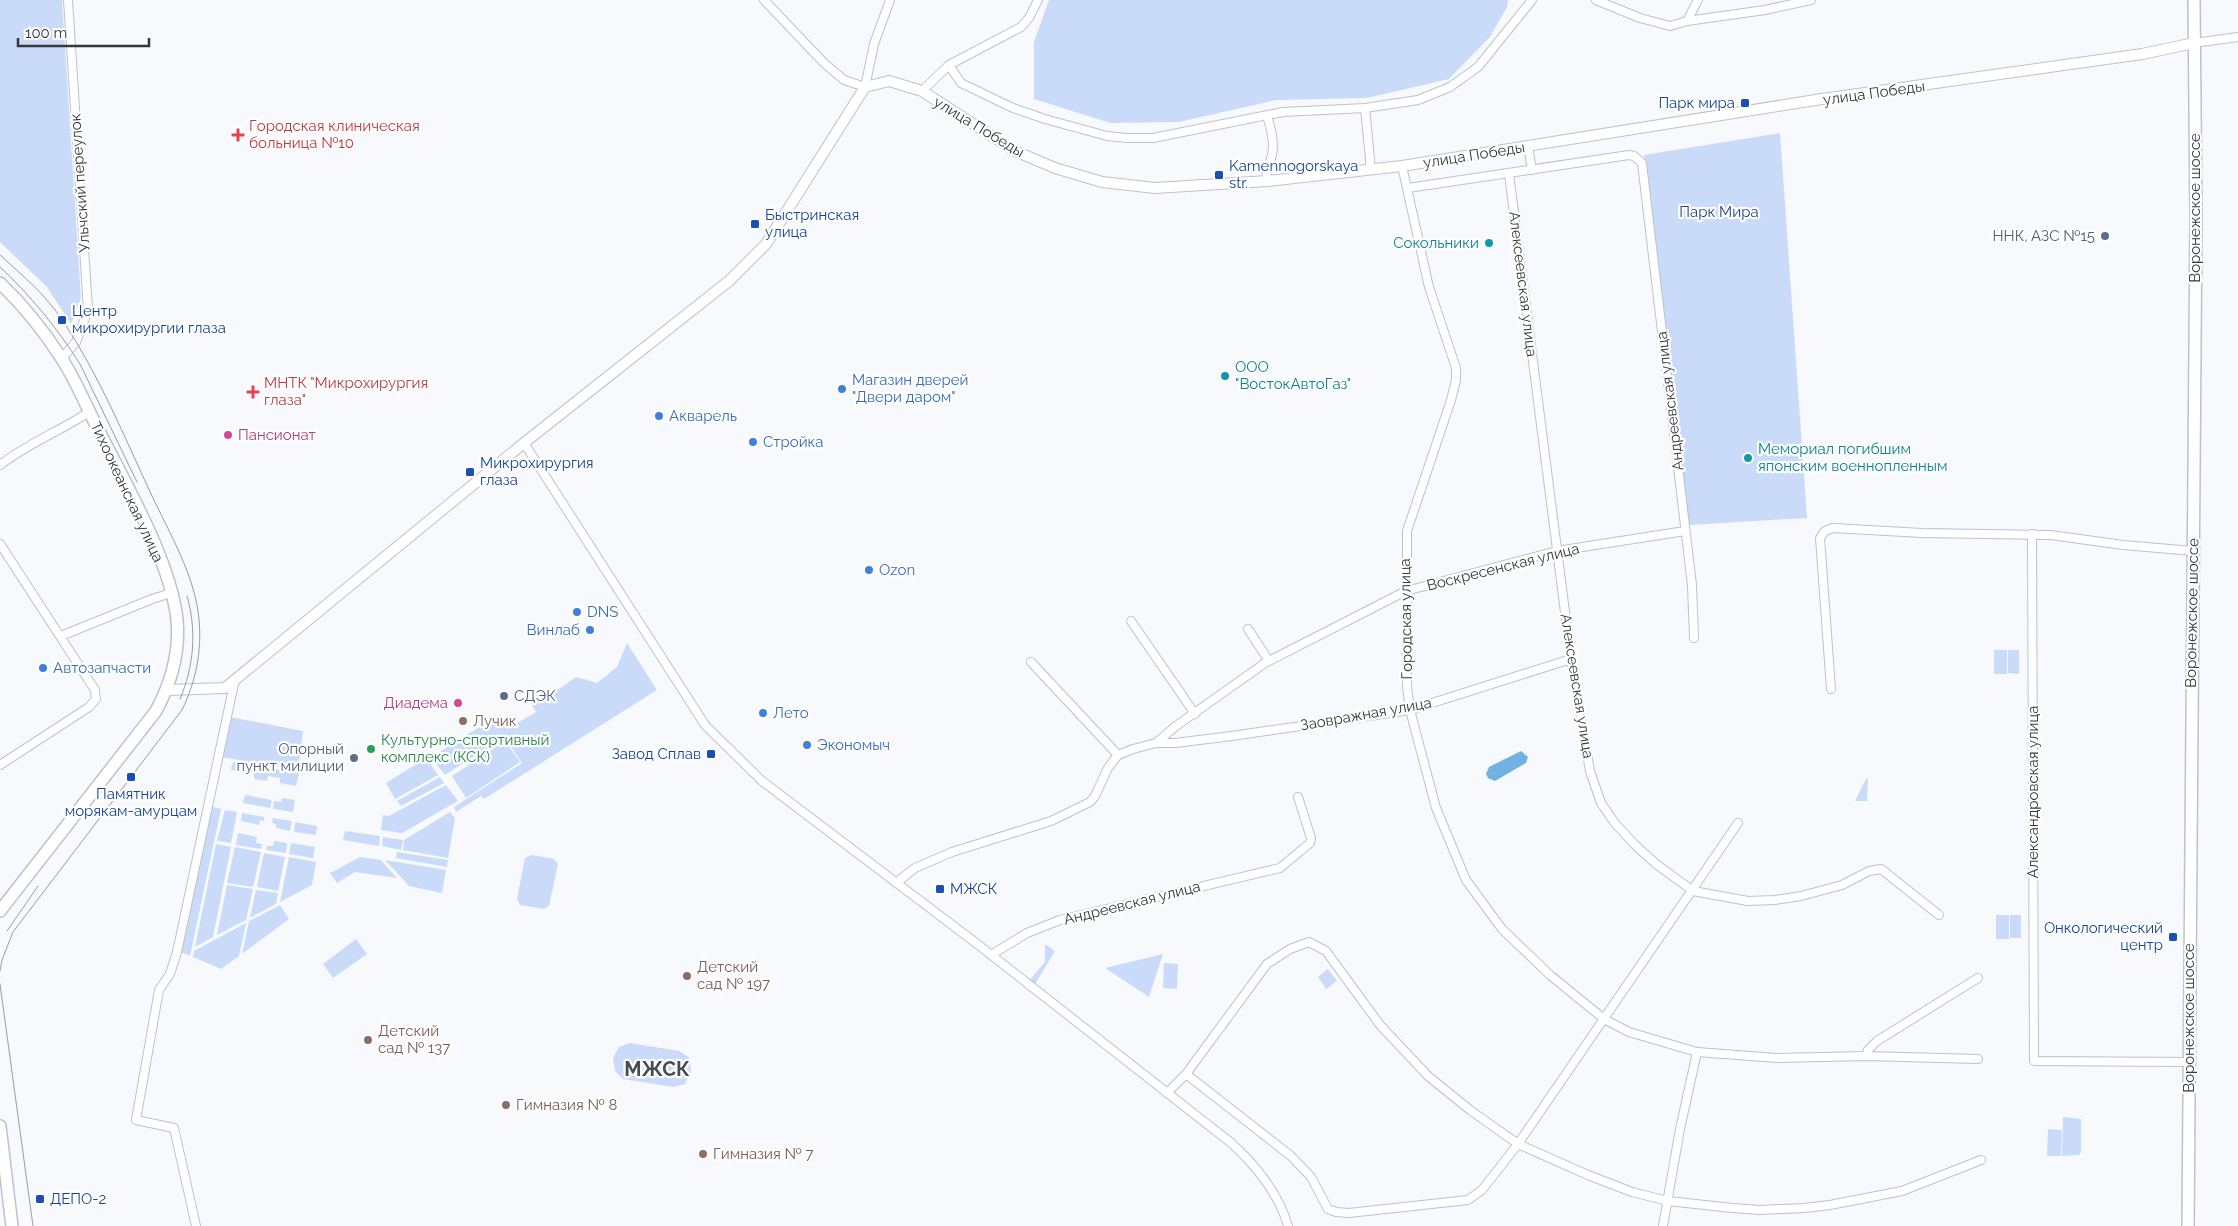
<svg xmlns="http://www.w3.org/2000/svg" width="2238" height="1226" font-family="Raleway,sans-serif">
	<rect width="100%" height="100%" fill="#f7f9fd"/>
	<g fill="#cadbfa">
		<polygon points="0,0 62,0 81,298 71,324 47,287 0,242"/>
		<polygon points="1049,0 1508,0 1507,7 1490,37 1449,79 1367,98 1276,100 1179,122 1110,123 1034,99 1034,42"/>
		<polygon points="1780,133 1807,518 1689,525 1644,155"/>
		<polygon points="627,643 657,690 484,799 481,796 456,812 454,807 522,763 504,737 445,775 431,757 499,715 507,729 536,712 524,691 531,687 543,700 576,677 597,683 617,667"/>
		<rect x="1994" y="650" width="13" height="24"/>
		<polygon points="2008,650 2019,650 2019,674 2008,673"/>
		<polygon points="230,717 303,731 298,770 221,757"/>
		<polygon points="505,741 520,762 466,798 452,776"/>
		<polygon points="426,758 438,775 395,799 386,783"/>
		<polygon points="233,762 299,773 296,786 280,783 280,778 268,776 267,781 254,779 254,773 231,770"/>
		<polygon points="440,777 444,783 401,806 397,801"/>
		<polygon points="1868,778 1867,801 1855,801 1866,779"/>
		<polygon points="446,785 458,801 402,833 381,830 383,815 389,816"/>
		<polygon points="245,795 272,800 270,808 243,803"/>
		<polygon points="282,798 295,800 293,812 273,809 274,801 281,802"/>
		<polygon points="210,806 221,809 190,956 179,951"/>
		<polygon points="225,810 237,812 231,843 217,841"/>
		<polygon points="450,812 455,818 448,858 403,850 404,840"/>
		<polygon points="242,813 264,817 264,821 260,820 259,825 241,821"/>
		<polygon points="273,818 292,821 290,831 276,828 276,824 272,823"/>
		<polygon points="295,822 317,826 316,835 294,832"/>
		<polygon points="345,831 380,836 379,846 343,840"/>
		<polygon points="238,833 257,837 256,843 262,844 261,849 236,845"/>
		<polygon points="383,837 403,840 401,850 382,846"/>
		<polygon points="274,841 287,843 286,853 266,850 267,846 273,846"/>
		<polygon points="291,843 315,847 313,858 289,854"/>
		<polygon points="216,844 231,847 213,937 195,947"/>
		<polygon points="235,847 261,852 253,887 227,883"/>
		<polygon points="397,852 448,860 447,867 396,858"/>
		<polygon points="264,853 285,857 278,891 257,887"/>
		<polygon points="532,855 554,859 558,864 549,906 544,909 520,905 517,899 525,858"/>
		<polygon points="289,857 316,862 312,885 280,902"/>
		<polygon points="360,857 381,860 397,878 355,872 337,883 330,873"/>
		<polygon points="385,860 446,870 442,893 409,886"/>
		<polygon points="227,885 253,889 246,920 217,935"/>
		<polygon points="256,890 278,893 276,904 250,918"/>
		<polygon points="280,905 289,919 242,954 249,921"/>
		<rect x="1996" y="915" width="13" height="24"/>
		<rect x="2010" y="915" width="11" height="23"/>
		<polygon points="246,923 239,956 221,969 193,957 194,951"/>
		<polygon points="356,939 367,954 333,978 323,964"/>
		<polygon points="1045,944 1055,951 1035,984 1029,981 1045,962"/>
		<polygon points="1163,954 1149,997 1105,968"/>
		<polygon points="1164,963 1178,964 1177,989 1163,988"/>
		<polygon points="1328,969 1337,981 1326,989 1318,977"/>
		<polygon points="630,1043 679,1051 690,1058 691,1072 685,1084 673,1087 623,1079 615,1071 613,1058 619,1047"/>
		<polygon points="2063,1117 2081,1119 2081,1152 2079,1155 2062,1156"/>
		<polygon points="2048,1129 2062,1130 2061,1156 2047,1156"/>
	</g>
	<polygon fill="#70b2e1" points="1521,751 1528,757 1526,763 1495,781 1488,778 1486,774 1489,767"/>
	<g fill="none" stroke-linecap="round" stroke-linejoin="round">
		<defs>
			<g id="minor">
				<polyline points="764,0 824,63 844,80 865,87 874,44 890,0"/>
				<polyline points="1596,0 1640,18 1670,26 1687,21 1765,10 1811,0"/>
				<polyline points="1687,21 1698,0"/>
				<polyline points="2194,43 2238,37"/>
				<polyline points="949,65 961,83 1013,108 1045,119 1107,136 1127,138 1153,138 1283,112 1365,108 1418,100 1450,87 1478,67 1532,0"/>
				<polyline points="922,91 949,65 1021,27 1029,18 1038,0"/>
				<polyline points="1365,108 1371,170"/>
				<path d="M 1267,116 C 1271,128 1275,142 1272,155 C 1270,165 1264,170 1268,181"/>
				<polyline points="1528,146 1532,170"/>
				<polyline points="1402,166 1429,287 1456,368 1456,380 1451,400 1407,531 1407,687 1410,710 1436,808 1466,880 1502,929 1550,975 1604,1019 1629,1032 1697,1052 1777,1058 1866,1056 1978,1059"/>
				<polyline points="1509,174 1571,659 1590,771 1601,803 1614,822 1634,844 1656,864 1693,891 1748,901 1775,900 1801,896 1842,885 1869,871 1881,869 1939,915"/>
				<polyline points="1408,188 1629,155 1634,156 1642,163 1692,585 1694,638"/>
				<polyline points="62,358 76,342 88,310 68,0"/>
				<path d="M 524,443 L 705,725 L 762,781 L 976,943 L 1230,1142 C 1255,1164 1279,1194 1288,1226"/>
				<path d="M 0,465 C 27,444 60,431 89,412"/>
				<polyline points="2032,534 2034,1061 2189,1062"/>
				<polyline points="0,544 95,690 96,699 89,707 0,765"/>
				<polyline points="1131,621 1195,714"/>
				<polyline points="1248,629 1269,661"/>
				<polyline points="61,636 152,599 171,593"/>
				<polyline points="1031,662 1118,755"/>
				<polyline points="1831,689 1820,538 1825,531 1833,528 1922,533 2051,535 2123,545 2193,551"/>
				<polyline points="1156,743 1176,726 1265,663 1406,591 1557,551 1685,531"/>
				<polyline points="896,883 915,868 952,852 1051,821 1090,802 1095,796 1108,768 1118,755 1133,749 1156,743 1175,743 1232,736 1410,710 1571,659"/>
				<polyline points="991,955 1027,933 1060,920 1280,868 1310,843 1311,838 1298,797"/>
				<polyline points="1866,1056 1868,1050 1877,1041 1978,978"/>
				<polyline points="1186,1074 1291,1156 1311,1177 1328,1209 1336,1212 1349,1213 1468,1200 1482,1190 1518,1144 1738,823"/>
				<polyline points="1167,1093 1186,1074 1267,964 1290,949 1309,942 1326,951 1380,1025 1428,1076 1470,1110 1518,1144 1588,1175 1632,1192 1668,1201 1732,1208 1760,1210 1804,1208 1830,1205 1902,1191 1981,1160"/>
				<polyline points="196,1226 174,1128 136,1120 159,990 170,974 177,952 235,679"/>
				<polyline points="1663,1226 1680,1129 1697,1052"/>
			</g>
			<polyline id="tertiary" points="168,690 225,688 524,443 729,281 766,244 865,87 889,81 922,91 1015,151 1055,168 1102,182 1155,188 1268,181 1402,166 1822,99 2142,54 2194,43"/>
			<g id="secondary">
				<path d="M 0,283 C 23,305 43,330 60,356 C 75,378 85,404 97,427 C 124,481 171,561 177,620 C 180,652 171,683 156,711 L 0,911"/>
				<polyline points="0,1126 12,1226"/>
				<polyline points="2188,1226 2196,219 2194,0"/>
			</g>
		</defs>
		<use href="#minor" stroke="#bcc2cc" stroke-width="10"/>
		<use href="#tertiary" stroke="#bcc2cc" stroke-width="12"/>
		<use href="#secondary" stroke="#bcc2cc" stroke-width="14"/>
		<use href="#minor" stroke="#fff" stroke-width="8"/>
		<use href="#tertiary" stroke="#fff" stroke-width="10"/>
		<use href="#secondary" stroke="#fff" stroke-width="11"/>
		<g stroke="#9a9ca0" stroke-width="1">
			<path d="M 0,255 C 22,275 46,295 63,321 C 99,375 124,436 152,496 C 170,534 195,576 199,619 C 202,651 196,681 182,710 L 13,932 L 2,960 L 0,971"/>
			<path d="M 0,267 C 30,295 58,329 80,364 L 137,482"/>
			<path d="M 180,699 C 194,666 197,631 187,596"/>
			<polyline points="7,931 38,886"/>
			<polyline points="0,984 33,1226"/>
		</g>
	</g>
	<g fill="#1a4fb4" stroke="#fff" stroke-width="2">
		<rect x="1740" y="98" width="10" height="10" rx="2.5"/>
		<rect x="1214" y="170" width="10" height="10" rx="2.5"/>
		<rect x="750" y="219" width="10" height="10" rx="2.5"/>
		<rect x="57" y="315" width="10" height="10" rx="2.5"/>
		<rect x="465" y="467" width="10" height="10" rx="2.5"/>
		<rect x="706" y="749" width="10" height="10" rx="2.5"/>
		<rect x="126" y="772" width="10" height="10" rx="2.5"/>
		<rect x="935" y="884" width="10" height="10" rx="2.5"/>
		<rect x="2168" y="932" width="10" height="10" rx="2.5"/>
		<rect x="35" y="1194" width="10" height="10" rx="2.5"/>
	</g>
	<g fill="#e0444e" stroke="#fff" stroke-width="2">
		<path d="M235.5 127.5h5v5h5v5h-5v5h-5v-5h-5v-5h5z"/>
		<path d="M250.5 384.5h5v5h5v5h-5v5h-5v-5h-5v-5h5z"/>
	</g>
	<g fill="#5c6f8a" stroke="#fff" stroke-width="2">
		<circle cx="2105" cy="236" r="5"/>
		<circle cx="504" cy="696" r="5"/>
		<circle cx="354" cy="758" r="5"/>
	</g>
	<g fill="#0f9aa8" stroke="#fff" stroke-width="2">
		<circle cx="1489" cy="243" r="5"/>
		<circle cx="1225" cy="376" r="5"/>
		<circle cx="1748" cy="458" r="5"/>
	</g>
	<g fill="#3f7fe0" stroke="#fff" stroke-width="2">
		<circle cx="842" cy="389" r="5"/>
		<circle cx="659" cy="416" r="5"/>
		<circle cx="753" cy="442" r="5"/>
		<circle cx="869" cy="570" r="5"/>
		<circle cx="577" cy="612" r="5"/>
		<circle cx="590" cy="630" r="5"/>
		<circle cx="43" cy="668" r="5"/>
		<circle cx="763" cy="713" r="5"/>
		<circle cx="807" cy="745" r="5"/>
	</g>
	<g fill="#d1479c" stroke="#fff" stroke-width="2">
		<circle cx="228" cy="435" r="5"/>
		<circle cx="458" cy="703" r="5"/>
	</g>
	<g fill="#8d6e63" stroke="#fff" stroke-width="2">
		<circle cx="463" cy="721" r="5"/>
		<circle cx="687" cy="976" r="5"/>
		<circle cx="368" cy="1040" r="5"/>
		<circle cx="506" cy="1105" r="5"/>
		<circle cx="703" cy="1154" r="5"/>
	</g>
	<circle fill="#2e9e5b" stroke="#fff" stroke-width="2" cx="371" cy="749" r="5"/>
	<g text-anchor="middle" stroke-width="4.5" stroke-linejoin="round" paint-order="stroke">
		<g font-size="15" fill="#35373b" stroke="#fff">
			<text transform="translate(1874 93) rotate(-8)" y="5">улица Победы</text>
			<text transform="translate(979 127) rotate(31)" y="5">улица Победы</text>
			<text transform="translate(1474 155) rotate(-9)" y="5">улица Победы</text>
			<text transform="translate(80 183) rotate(-94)" y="5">Ульчский переулок</text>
			<text transform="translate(2195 208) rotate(-90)" y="5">Воронежское шоссе</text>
			<text transform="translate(1523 284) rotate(83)" y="5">Алексеевская улица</text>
			<text transform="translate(1670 401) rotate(-97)" y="5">Андреевская улица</text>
			<text transform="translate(127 492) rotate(65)" y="5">Тихоокеанская улица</text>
			<text transform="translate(1503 567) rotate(-14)" y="5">Воскресенская улица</text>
			<text transform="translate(2192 613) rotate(-89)" y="5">Воронежское шоссе</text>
			<text transform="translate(1406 619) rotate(-91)" y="5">Городская улица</text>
			<text transform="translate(1577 686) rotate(81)" y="5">Алексеевская улица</text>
			<text transform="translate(1366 714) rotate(-10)" y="5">Заовражная улица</text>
			<text transform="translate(2033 792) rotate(-90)" y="5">Александровская улица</text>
			<text transform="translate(1132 903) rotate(-14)" y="5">Андреевская улица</text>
			<text transform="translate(2189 1018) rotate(-90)" y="5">Воронежское шоссе</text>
		</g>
		<g font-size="15" fill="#164399" stroke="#fff" text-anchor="start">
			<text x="1735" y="108" text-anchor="end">Парк мира</text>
			<text x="1229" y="171">Kamennogorskaya<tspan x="1229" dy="17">str.</tspan></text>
			<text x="765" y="220">Быстринская<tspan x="765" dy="17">улица</tspan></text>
			<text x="72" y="316">Центр<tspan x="72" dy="17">микрохирургии глаза</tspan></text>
			<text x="480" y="468">Микрохирургия<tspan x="480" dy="17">глаза</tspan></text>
			<text x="701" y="759" text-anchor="end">Завод Сплав</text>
			<text x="131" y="799" text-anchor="middle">Памятник<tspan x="131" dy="17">морякам-амурцам</tspan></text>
			<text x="950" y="894">МЖСК</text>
			<text x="2163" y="933" text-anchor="end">Онкологический<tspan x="2163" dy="17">центр</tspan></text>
			<text x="50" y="1204">ДЕПО-2</text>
		</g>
		<g font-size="15" fill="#be3a42" stroke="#fff" text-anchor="start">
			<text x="249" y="131">Городская клиническая<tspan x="249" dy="17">больница №10</tspan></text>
			<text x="264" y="388">МНТК "Микрохирургия<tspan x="264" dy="17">глаза"</tspan></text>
		</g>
		<g font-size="15" fill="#23468e" stroke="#fff">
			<text x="1719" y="217">Парк Мира</text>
		</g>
		<g font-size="15" fill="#4e5e75" stroke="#fff" text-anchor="end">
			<text x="2095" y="241">ННК, АЗС №15</text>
			<text x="514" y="701" text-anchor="start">СДЭК</text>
			<text x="344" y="754">Опорный<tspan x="344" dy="17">пункт милиции</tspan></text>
		</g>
		<g font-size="15" fill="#0d838f" stroke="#fff" text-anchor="start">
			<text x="1479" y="248" text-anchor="end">Сокольники</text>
			<text x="1235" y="372">ООО<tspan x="1235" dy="17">"ВостокАвтоГаз"</tspan></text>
			<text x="1758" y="454">Мемориал погибшим<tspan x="1758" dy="17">японским военнопленным</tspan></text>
		</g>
		<g font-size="15" fill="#366cbe" stroke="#fff" text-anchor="start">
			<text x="852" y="385">Магазин дверей<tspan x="852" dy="17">"Двери даром"</tspan></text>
			<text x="669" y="421">Акварель</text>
			<text x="763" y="447">Стройка</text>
			<text x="879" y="575">Ozon</text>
			<text x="587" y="617">DNS</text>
			<text x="580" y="635" text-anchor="end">Винлаб</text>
			<text x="53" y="673">Автозапчасти</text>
			<text x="773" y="718">Лето</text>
			<text x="817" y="750">Экономыч</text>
		</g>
		<g font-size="15" fill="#b23c85" stroke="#fff" text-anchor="start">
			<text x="238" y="440">Пансионат</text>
			<text x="448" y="708" text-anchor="end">Диадема</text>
		</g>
		<g font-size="15" fill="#785e54" stroke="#fff" text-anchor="start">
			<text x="473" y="726">Лучик</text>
			<text x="697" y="972">Детский<tspan x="697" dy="17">сад № 197</tspan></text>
			<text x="378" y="1036">Детский<tspan x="378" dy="17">сад № 137</tspan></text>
			<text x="516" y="1110">Гимназия № 8</text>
			<text x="713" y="1159">Гимназия № 7</text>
		</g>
		<g font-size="15" fill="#27864d" stroke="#fff" text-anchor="start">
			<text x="381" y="745">Культурно-спортивный<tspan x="381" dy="17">комплекс (КСК)</tspan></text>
		</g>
		<g font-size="20" font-weight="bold" fill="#474c54" stroke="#fff">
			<text x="657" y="1076">МЖСК</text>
		</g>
	</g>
	<path d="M18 38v8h131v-8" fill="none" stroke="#35373b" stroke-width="2.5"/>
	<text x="25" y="38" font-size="15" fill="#35373b" stroke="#ffffff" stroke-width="4" paint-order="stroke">100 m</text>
</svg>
